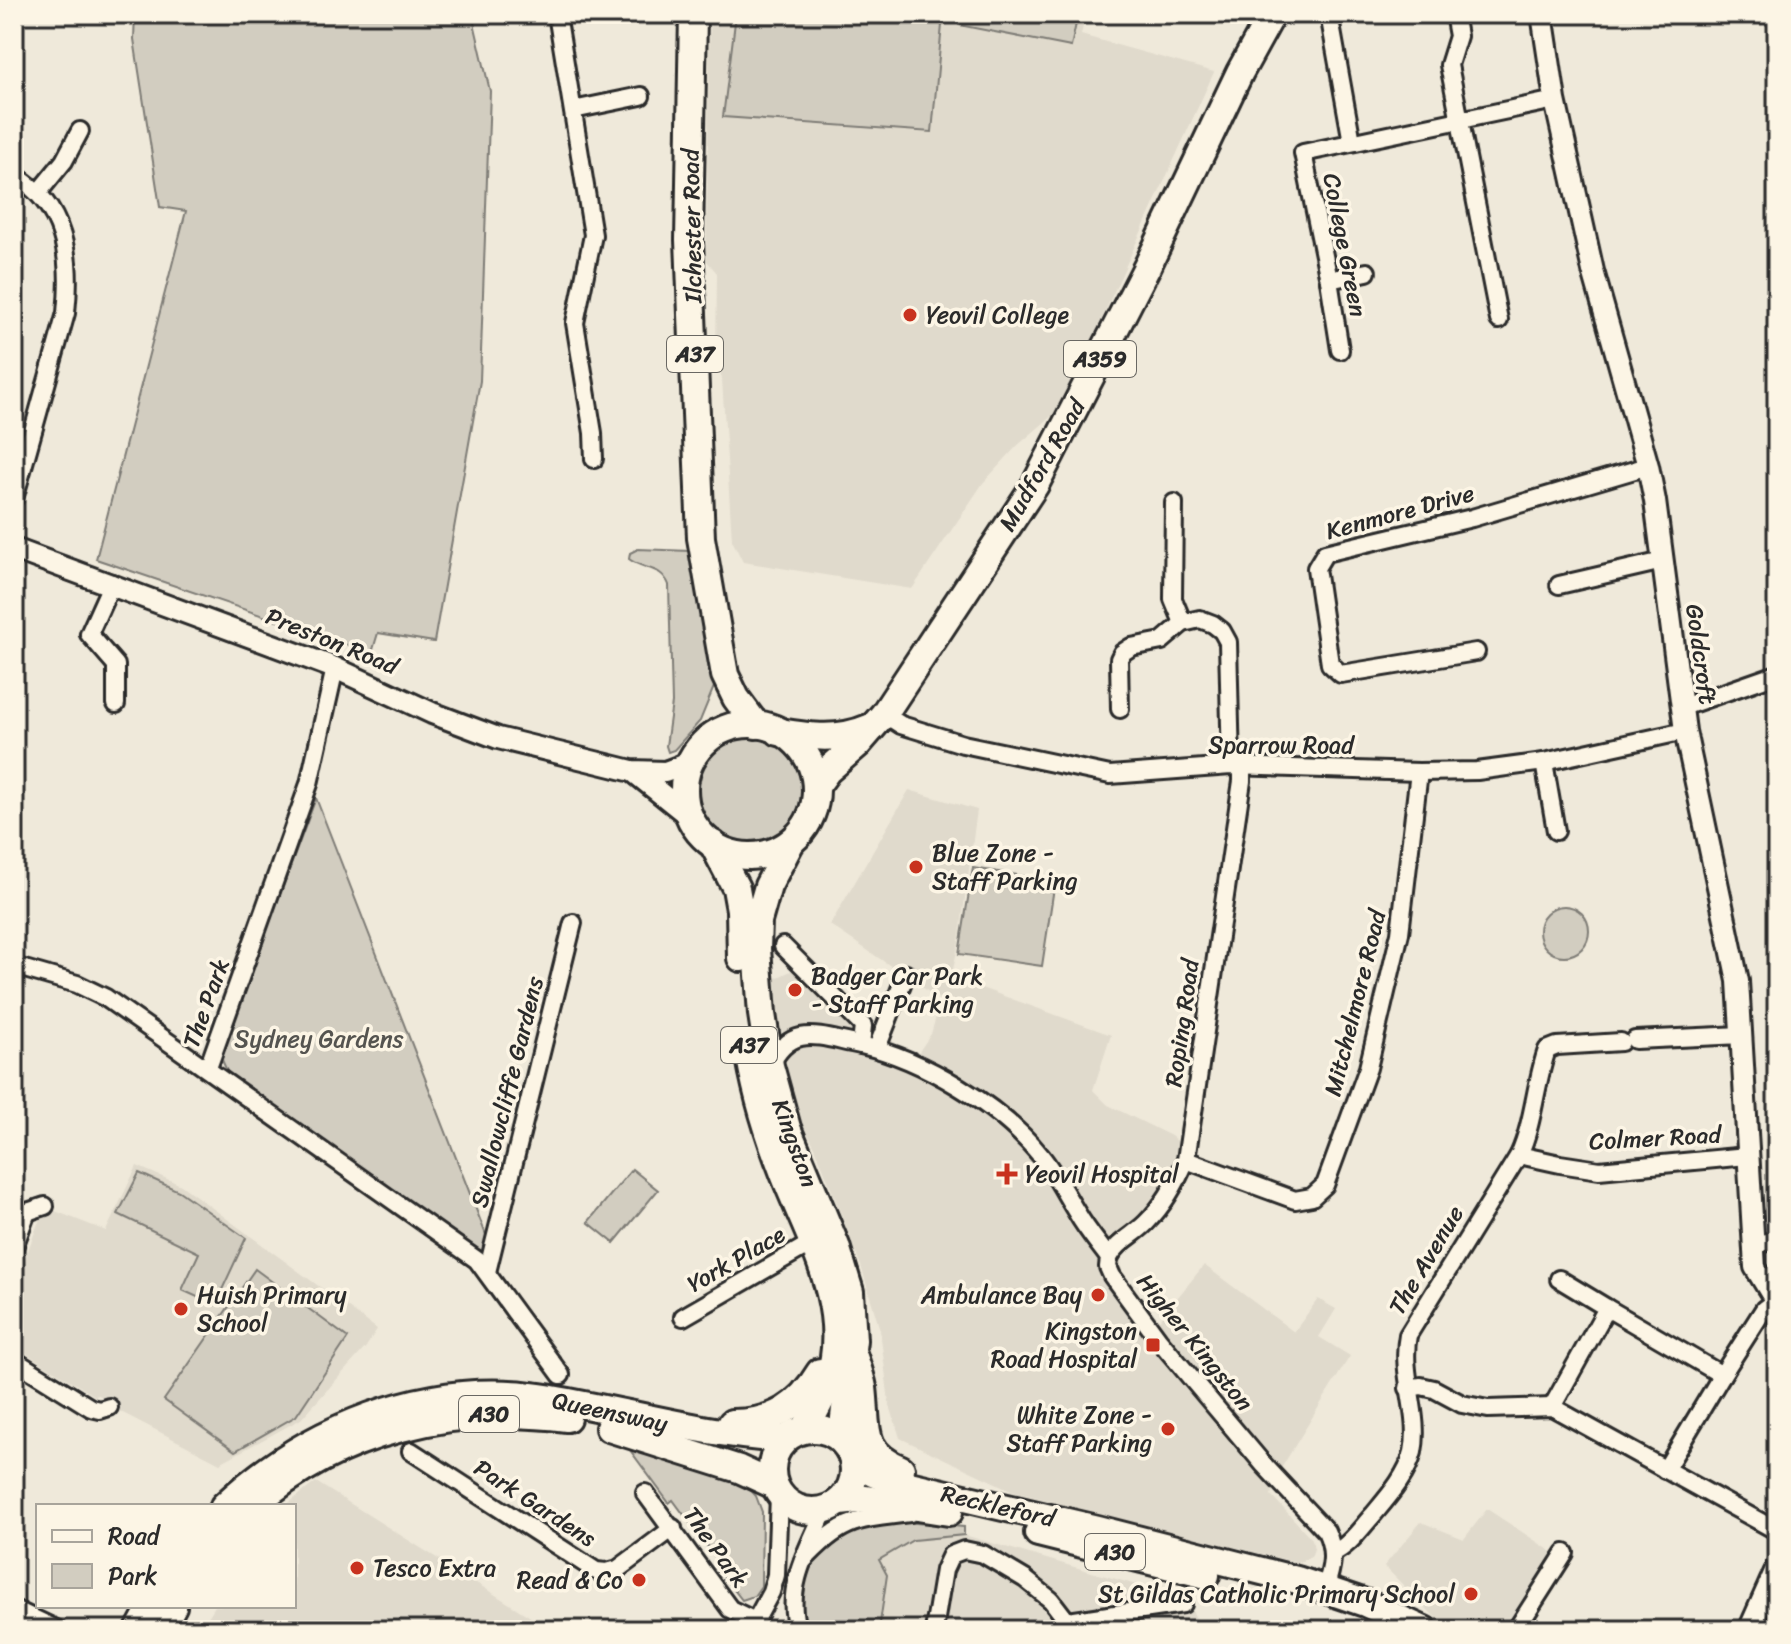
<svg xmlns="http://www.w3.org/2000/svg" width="1791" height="1644" font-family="Sriracha,sans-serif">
	<rect width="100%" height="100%" fill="#efe9da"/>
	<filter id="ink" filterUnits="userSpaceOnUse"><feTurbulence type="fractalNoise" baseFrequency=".0125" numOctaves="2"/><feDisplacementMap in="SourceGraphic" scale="16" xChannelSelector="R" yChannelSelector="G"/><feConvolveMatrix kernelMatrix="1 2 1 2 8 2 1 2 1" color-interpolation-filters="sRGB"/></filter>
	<g filter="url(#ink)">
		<g fill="#e0dacc">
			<polygon points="710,14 1086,14 1081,35 1214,72 1076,375 1053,415 1017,446 983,483 912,589 743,562 732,540 722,379 716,357 717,273 706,260"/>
			<polygon points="909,790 977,810 959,942 952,974 973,985 1111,1035 1093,1090 1108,1105 1171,1136 1195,1155 1180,1193 1145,1237 1123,1252 1121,1259 1122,1272 1157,1323 1204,1265 1294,1332 1318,1299 1336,1309 1319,1337 1350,1356 1280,1470 1271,1495 1312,1539 1314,1549 1311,1557 1297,1563 1017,1493 900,1438 889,1402 880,1330 861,1266 815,1147 800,1120 786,1067 789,1047 778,1026 774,979 795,969 854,1029 863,1022 916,1056 931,1034 941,1000 830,925"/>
			<polygon points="137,1166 181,1185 377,1329 366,1347 301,1419 220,1463 119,1411 99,1395 95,1396 14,1346 14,1288 39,1221 55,1211 106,1231"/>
			<polygon points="316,1482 551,1630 200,1630 215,1606 294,1606 294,1506 285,1506"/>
			<polygon points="1487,1509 1557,1555 1506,1630 1454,1630 1440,1622 1384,1566 1421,1522 1464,1539"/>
			<polygon points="964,1535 1185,1599 1203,1630 879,1630 878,1560 913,1540"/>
		</g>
		<g fill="#d2cdc0" stroke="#7e7c76" stroke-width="2">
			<polygon points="135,14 472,14 490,91 480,381 434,642 378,633 372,653 96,559 186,211 160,207 134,39"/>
			<polygon points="736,14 943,14 932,132 723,117"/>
			<polygon points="959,14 1078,14 1071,47 959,25"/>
			<path d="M 638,549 L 690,551 L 716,682 L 700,721 L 674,750 L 668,752 L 666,746 L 672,703 L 669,585 C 661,565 644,571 629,559 L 630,553 Z"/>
			<circle cx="749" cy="790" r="56"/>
			<polygon points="316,798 486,1235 486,1249 478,1253 230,1078 222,1060 226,1039"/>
			<polygon points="973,868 1055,881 1042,966 959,954"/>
			<circle cx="1564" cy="931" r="25"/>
			<polygon points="632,1169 658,1190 614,1243 588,1222"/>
			<polygon points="139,1173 179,1191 246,1238 215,1305 182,1290 199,1253 118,1214"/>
			<polygon points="255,1269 348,1338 296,1416 235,1451 164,1400"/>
			<polygon points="635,1444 747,1486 756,1496 762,1512 761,1586 754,1596 742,1600 721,1573 724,1569 673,1500 669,1503 630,1450"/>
			<polygon points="904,1522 964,1527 964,1535 913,1540 879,1560 887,1575 879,1630 806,1630 800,1616 802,1584 813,1557 854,1527"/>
		</g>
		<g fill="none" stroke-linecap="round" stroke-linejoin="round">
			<defs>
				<g id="minor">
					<polyline points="557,14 593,235 575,323 593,433 594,459"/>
					<polyline points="1329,14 1352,142"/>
					<polyline points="1454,14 1458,36 1449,65 1499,320"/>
					<polyline points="573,110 641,96"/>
					<path d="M 14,175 C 66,205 72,259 66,313 L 14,499"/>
					<polyline points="38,193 64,161 80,131"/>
					<polyline points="1329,280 1367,272"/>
					<polyline points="1340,350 1329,280 1303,153 1555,100"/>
					<polyline points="1174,503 1173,599 1183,623"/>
					<polyline points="112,583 89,634 116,665 116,704"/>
					<polyline points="1559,585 1663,561"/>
					<polyline points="1476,652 1341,674 1330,664 1316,568 1325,553 1472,518 1648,466"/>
					<polyline points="1683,707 1777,674"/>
					<polyline points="1120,709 1119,659 1122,653 1131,647 1162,641 1183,623 1200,619 1213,624 1222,631 1228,642 1231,766"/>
					<polyline points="884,714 901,725 963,744 1110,775 1231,766 1419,772 1477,771 1544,762 1685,731"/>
					<polyline points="1544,762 1556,831"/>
					<path d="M 783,946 L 863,1026 L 861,1045 C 923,1059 1001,1106 1041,1156 C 1055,1173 1065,1194 1077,1213 C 1086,1229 1098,1243 1109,1258 L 1108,1267 L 1112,1276 L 1159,1340 L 1264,1465 L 1326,1531 C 1336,1552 1332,1568 1325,1589"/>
					<polyline points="14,966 77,984 106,998 477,1260 561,1375"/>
					<polyline points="1635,1040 1742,1035"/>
					<polyline points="877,1048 906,974"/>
					<path d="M 770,1066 C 792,1021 821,1038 861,1045"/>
					<polyline points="208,1068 309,784 335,668"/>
					<polyline points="1519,1155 1560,1164 1599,1170 1747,1156"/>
					<polyline points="1186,1160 1295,1200 1312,1197 1325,1185 1368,1068 1400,933 1419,772"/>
					<polyline points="27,1212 45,1206"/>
					<polyline points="1752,1244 1777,1241"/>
					<polyline points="14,1247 27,1212"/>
					<path d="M 1109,1258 C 1117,1242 1133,1236 1146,1223 C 1164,1205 1176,1184 1186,1160 L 1242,781 L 1242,767"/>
					<polyline points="487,1272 573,923"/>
					<polyline points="1607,1308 1722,1375 1764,1309 1775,1301"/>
					<polyline points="683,1317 813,1242"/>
					<polyline points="14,1360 91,1408 100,1410 109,1407"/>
					<polyline points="1408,1388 1421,1386 1434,1389 1462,1404 1488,1409 1552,1407 1777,1531"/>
					<polyline points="1552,1407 1607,1308 1559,1279"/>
					<polyline points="411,1451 596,1571 607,1572 618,1569 673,1528"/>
					<polyline points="1665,1470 1722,1375"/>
					<polyline points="645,1493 730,1609 755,1621"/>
					<path d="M 1333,1553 C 1349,1546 1361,1528 1373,1515 C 1388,1497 1407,1476 1413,1452 C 1421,1415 1400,1375 1408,1335 L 1519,1155 C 1534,1122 1535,1084 1547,1050 L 1557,1046 L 1621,1042"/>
					<path d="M 803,1561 C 842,1519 855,1520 910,1513"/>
					<polyline points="14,1609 58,1630"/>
					<polyline points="1068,1621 1183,1604"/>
					<polyline points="751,1629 771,1592 776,1575 779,1495"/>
					<path d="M 798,1630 C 783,1590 809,1546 825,1510"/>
					<polyline points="934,1630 944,1570 951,1555 964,1550 983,1554 1025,1579 1051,1600 1074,1630"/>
					<polyline points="1516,1630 1565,1553"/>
				</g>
				<g id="tertiary">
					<polyline points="1542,14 1555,100 1593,271 1648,466 1655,501 1685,731 1738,981 1755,1267 1777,1303"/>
					<polyline points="14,549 335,668 432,713 498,738 632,771 665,772 689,763"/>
					<polyline points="634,772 690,817"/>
					<polyline points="1749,1630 1777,1567"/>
				</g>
				<g id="primary">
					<path d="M 779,732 C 811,737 839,741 869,728"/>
					<polyline points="816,786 827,771 858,744 884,714 1035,485 1148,265 1240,72 1272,14"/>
					<path d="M 852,1351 C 856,1363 861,1376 863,1388 C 868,1426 858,1451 901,1469"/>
					<polyline points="852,1457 873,1473 892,1481 1097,1529 1297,1580 1365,1603 1424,1630"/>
					<polyline points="840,1502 866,1499 949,1512"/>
					<polyline points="1038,1533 1206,1575"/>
				</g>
				<g id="trunk">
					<polyline points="693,14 689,240 701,538 725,675 736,698 756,725"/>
					<circle cx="750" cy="790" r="66"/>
					<polyline points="791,842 768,886 758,921 757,949 762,1014 770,1066 787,1128 836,1246 850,1292 853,1340 844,1418 847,1446"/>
					<polyline points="713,844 736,888 740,910 741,958"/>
					<path d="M 750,1057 C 757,1097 769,1136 784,1174 C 809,1238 852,1308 829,1379 C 824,1397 814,1413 805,1429"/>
					<path d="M 732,1423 C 773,1423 799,1407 820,1372"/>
					<polyline points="609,1428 739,1469 774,1485"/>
					<circle cx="813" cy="1470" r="41"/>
					<path d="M 224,1506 C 306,1429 426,1380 540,1397 C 624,1410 698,1434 785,1439"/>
					<path d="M 253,1506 C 339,1430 455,1404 567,1418"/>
					<polyline points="139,1630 152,1606"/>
					<polyline points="160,1630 173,1606"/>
				</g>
			</defs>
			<use href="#minor" stroke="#2b2b2b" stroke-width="22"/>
			<use href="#tertiary" stroke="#2b2b2b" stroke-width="26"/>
			<use href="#primary" stroke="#2b2b2b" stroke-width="32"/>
			<use href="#trunk" stroke="#2b2b2b" stroke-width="32"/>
			<use href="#minor" stroke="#fcf5e5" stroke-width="16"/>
			<use href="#tertiary" stroke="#fcf5e5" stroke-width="20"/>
			<use href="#primary" stroke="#fcf5e5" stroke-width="26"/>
			<use href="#trunk" stroke="#fcf5e5" stroke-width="26"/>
		</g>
	</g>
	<g fill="#c8321e" stroke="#fcf5e5" stroke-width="3">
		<circle cx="910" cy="315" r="8"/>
		<circle cx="916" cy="867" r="8"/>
		<circle cx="795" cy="990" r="8"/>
		<path d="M1003 1162h8v8h8v8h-8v8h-8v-8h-8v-8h8z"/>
		<circle cx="1098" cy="1295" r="8"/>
		<circle cx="181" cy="1309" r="8"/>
		<rect x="1145" y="1337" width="16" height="16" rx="4"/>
		<circle cx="1168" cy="1429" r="8"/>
		<circle cx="357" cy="1568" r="8"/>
		<circle cx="639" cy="1580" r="8"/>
		<circle cx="1471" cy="1594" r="8"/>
	</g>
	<g text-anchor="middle" stroke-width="7" stroke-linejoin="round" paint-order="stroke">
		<g fill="#fcf5e5" stroke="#6a6863" stroke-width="2">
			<rect x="667" y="336" width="56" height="36" rx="6"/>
			<rect x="1064" y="341" width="72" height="36" rx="6"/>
			<rect x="721" y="1027" width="56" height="36" rx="6"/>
			<rect x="459" y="1396" width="60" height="36" rx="6"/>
			<rect x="1085" y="1534" width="60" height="36" rx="6"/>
		</g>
		<g font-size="22" font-weight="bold" fill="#2b2b2b">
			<text x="695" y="362">A37</text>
			<text x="1100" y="367">A359</text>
			<text x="749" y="1053">A37</text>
			<text x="489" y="1422">A30</text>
			<text x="1115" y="1560">A30</text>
		</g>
		<g font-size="24" fill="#2b2b2b" stroke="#fcf5e5">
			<text transform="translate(692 226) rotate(-91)" y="8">Ilchester Road</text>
			<text transform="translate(1345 245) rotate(79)" y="8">College Green</text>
			<text transform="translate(1042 465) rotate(-60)" y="8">Mudford Road</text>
			<text transform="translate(1400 512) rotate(-15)" y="8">Kenmore Drive</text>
			<text transform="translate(332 641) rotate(22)" y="8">Preston Road</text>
			<text transform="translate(1701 654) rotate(82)" y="8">Goldcroft</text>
			<text x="1281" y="753">Sparrow Road</text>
			<text transform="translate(206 1003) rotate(-70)" y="8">The Park</text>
			<text transform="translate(1355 1003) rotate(-76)" y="8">Mitchelmore Road</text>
			<text transform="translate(1182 1023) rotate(-82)" y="8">Roping Road</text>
			<text transform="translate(507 1092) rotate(-76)" y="8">Swallowcliffe Gardens</text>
			<text transform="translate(1655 1138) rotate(-3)" y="8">Colmer Road</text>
			<text transform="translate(795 1143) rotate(70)" y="8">Kingston</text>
			<text transform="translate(736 1259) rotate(-30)" y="8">York Place</text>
			<text transform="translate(1426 1260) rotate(-59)" y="8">The Avenue</text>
			<text transform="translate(1195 1342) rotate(51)" y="8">Higher Kingston</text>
			<text transform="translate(610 1412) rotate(12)" y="8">Queensway</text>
			<text transform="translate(535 1503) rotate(33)" y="8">Park Gardens</text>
			<text transform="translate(998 1506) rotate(13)" y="8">Reckleford</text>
			<text transform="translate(716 1547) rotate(54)" y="8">The Park</text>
		</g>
		<g font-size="24" fill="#2b2b2b" stroke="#fcf5e5" text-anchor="start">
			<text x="926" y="323">Yeovil College</text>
			<text x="932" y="861">Blue Zone -<tspan x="932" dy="28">Staff Parking</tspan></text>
			<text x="811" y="984">Badger Car Park<tspan x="811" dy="28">- Staff Parking</tspan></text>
			<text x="1025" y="1182">Yeovil Hospital</text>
			<text x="197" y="1303">Huish Primary<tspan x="197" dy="28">School</tspan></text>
			<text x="1082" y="1303" text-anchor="end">Ambulance Bay</text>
			<text x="1137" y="1339" text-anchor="end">Kingston<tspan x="1137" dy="28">Road Hospital</tspan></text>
			<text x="1152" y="1423" text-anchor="end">White Zone -<tspan x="1152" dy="28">Staff Parking</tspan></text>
			<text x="373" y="1576">Tesco Extra</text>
			<text x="623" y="1588" text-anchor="end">Read &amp; Co</text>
			<text x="1455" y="1602" text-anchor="end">St Gildas Catholic Primary School</text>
		</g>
		<g font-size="24" fill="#555450" stroke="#fcf5e5">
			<text x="319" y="1047">Sydney Gardens</text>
		</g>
	</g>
	<rect width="1791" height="1644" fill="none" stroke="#fcf5e5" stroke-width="48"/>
	<rect x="24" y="24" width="1743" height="1596" fill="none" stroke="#2b2b2b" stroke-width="3" filter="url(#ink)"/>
	<rect x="36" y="1504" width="260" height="104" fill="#fcf5e5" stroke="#a8a49b" stroke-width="2"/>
	<rect x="52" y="1530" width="40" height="12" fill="#fcf5e5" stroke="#a8a49b" stroke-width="2"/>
	<text x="108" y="1544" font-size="24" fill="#2b2b2b">Road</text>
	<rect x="52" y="1564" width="40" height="24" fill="#d2cdc0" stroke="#a8a49b" stroke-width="2"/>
	<text x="108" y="1584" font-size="24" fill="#2b2b2b">Park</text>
</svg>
